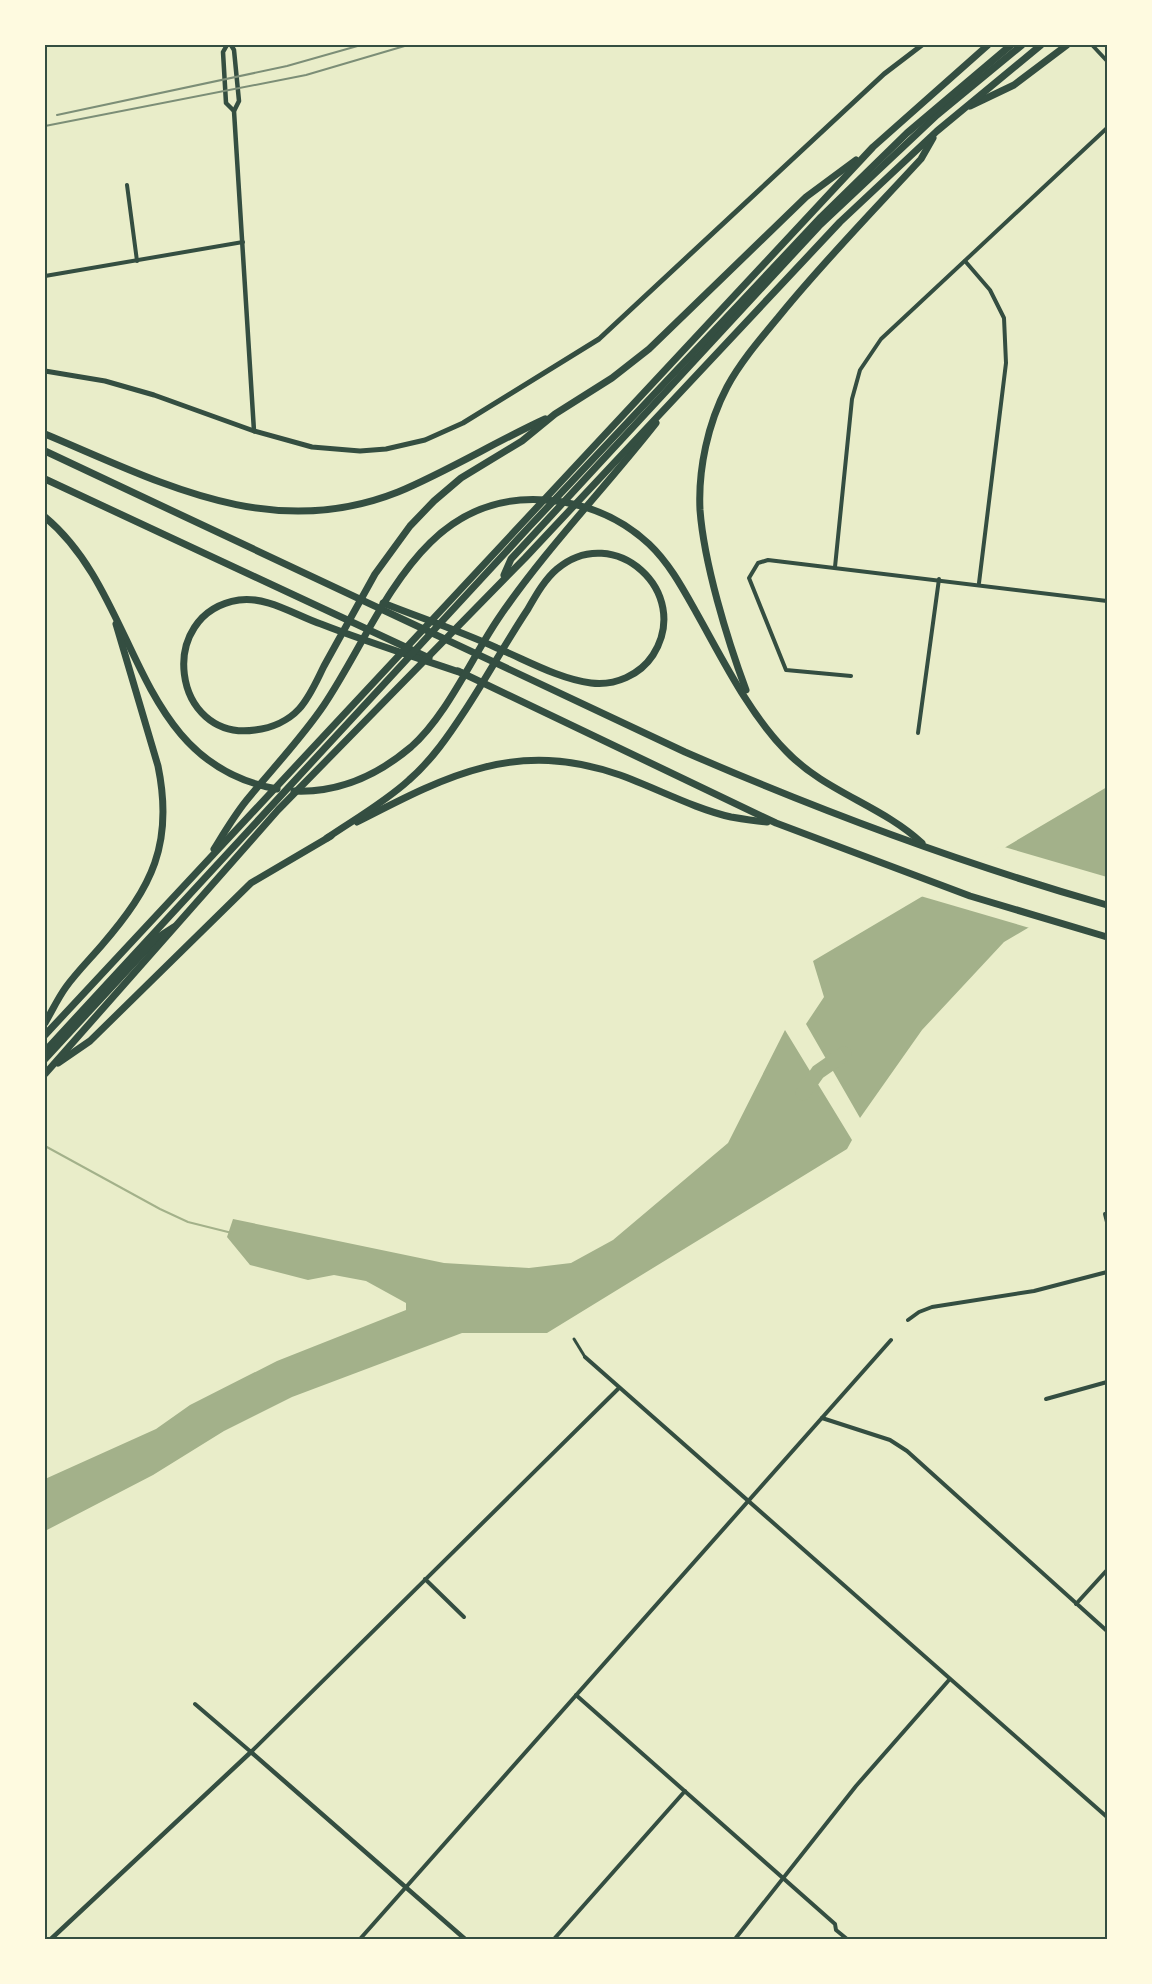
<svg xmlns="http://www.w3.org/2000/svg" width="1152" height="1984" font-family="'Fira Sans Condensed',sans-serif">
	<rect width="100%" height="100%" fill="#e9edc9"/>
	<g fill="#a3b18a">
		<polygon points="1107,787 1107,881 1004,942 922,1030 860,1118 806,1024 824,997 813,961"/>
		<polygon points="785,1030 852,1140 847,1149 547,1333 462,1333 292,1397 224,1431 153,1475 45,1531 45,1479 156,1429 190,1405 277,1361 406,1310 406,1303 366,1281 334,1275 308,1280 250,1265 227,1237 233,1219 444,1263 529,1268 571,1263 613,1240 728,1143"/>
	</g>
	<polygon fill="#e9edc9" points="1001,846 1107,877 1107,884 1033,929 917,895"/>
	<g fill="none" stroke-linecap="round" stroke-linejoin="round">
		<polyline stroke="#a3b18a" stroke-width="2" points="45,1146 160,1209 188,1222 232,1233"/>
		<polyline stroke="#a3b18a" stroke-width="15" points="803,1093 818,1072 844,1054"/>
		<polyline stroke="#344e41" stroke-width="3" points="574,1339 585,1357"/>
		<g stroke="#344e41" stroke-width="4">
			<polyline points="1093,46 1107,61"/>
			<polyline points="127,185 137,261"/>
			<polyline points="965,261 990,290 1004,318 1006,363 979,583"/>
			<polyline points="45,276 243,242"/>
			<polyline points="835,567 852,399 860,370 881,339 1107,128"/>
			<polyline points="851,676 786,670 749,578 758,563 768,560 1107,601"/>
			<polyline points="918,733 939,579"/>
			<polyline points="1105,1214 1107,1222"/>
			<polyline points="908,1320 919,1312 932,1307 1034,1291 1107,1272"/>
			<polyline points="585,1357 1107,1817"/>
			<polyline points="1046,1399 1107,1382"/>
			<polyline points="822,1418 890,1440 907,1451 1107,1631"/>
			<polyline points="425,1579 464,1617"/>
			<polyline points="1076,1604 1107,1570"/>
			<polyline points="576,1695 835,1924 836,1930 847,1939"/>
			<polyline points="195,1704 251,1752 619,1388"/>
			<polyline points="360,1939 891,1340"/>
			<polyline points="554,1939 685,1791"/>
			<polyline points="735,1939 856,1786 949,1680"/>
		</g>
		<g stroke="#344e41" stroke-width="4.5">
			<polyline points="227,45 223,52 226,103 234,111"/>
			<polyline points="231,45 234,50 239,101 234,111 254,431"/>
			<polyline points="51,1939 251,1752 465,1939"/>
		</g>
		<polyline stroke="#344e41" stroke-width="5" points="45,371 105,381 154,395 254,431 312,447 360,451 386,449 425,440 463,423 599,339 884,74 922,45"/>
		<g stroke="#344e41" stroke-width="7">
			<polyline points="970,106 1014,85 1067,45"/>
			<path d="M 45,434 C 160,482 270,543 398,492 C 448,471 495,442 545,419"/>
			<path d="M 45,451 L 685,752 C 823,812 963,864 1107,905"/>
			<polyline points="45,479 429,658"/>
			<path d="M 45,517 C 142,598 131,763 277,789"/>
			<polyline points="504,575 511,559 819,226 937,115 1022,45"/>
			<polyline points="458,671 776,823 970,896 1107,937"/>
			<path d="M 462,673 C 415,657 367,642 321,624 C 295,615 267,596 239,600 C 155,613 172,742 255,730 C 271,728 288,721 299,709 C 310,697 317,680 324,666 C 341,635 358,605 375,574 L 410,526 L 434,501 L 461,478 L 522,441 L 555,414 L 612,378 L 649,349 L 806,197 L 856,160"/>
			<path d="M 746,690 C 727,639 704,563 700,510 C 698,469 708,423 727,387 C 741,361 762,337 781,314 C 825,260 874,210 921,159 L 933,138"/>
			<path d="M 294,791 C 338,793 378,775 411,747 C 447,715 471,659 498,619 C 544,551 605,488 656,423"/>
			<path d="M 357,822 C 448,775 516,739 620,775 C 656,788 695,809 731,817 C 743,819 755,821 767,822"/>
			<path d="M 327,838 C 355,819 385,802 409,780 C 432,760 449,735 466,709 C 487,677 506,642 528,609 C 536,595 545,579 557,569 C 614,521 693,592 653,655 C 640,675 615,686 591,683 C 559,679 526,660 497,648 C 460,631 421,618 383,603"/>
			<path d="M 214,849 C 224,833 234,816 246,801 C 272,769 301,739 324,705 C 381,620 419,490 546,500 C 585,503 620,517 649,544 C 669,563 682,587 696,612 C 722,658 748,712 786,751 C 825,792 881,805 922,843"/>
			<path d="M 45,1023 C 52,1011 58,998 66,987 C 76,973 90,959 102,945 C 152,887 174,844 158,766 L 116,624"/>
			<polyline points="45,1035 873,147 988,45"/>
			<polyline points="45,1051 529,527 821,217 907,133 1011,45"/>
			<polyline points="45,1059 157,938 174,927"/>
			<polyline points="58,1063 90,1041 251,883 331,836"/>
			<polyline points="45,1074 278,810 525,558 840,222 937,131 1041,45"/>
		</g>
		<g stroke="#7c8e77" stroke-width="2">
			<polyline points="57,115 287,66 361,45"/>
			<polyline points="45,126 306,75 408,45"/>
		</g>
	</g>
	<rect width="1152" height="1984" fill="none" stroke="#fefae0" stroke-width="93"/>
	<rect x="46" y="46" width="1060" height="1892" fill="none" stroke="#344e41" stroke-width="2"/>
</svg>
